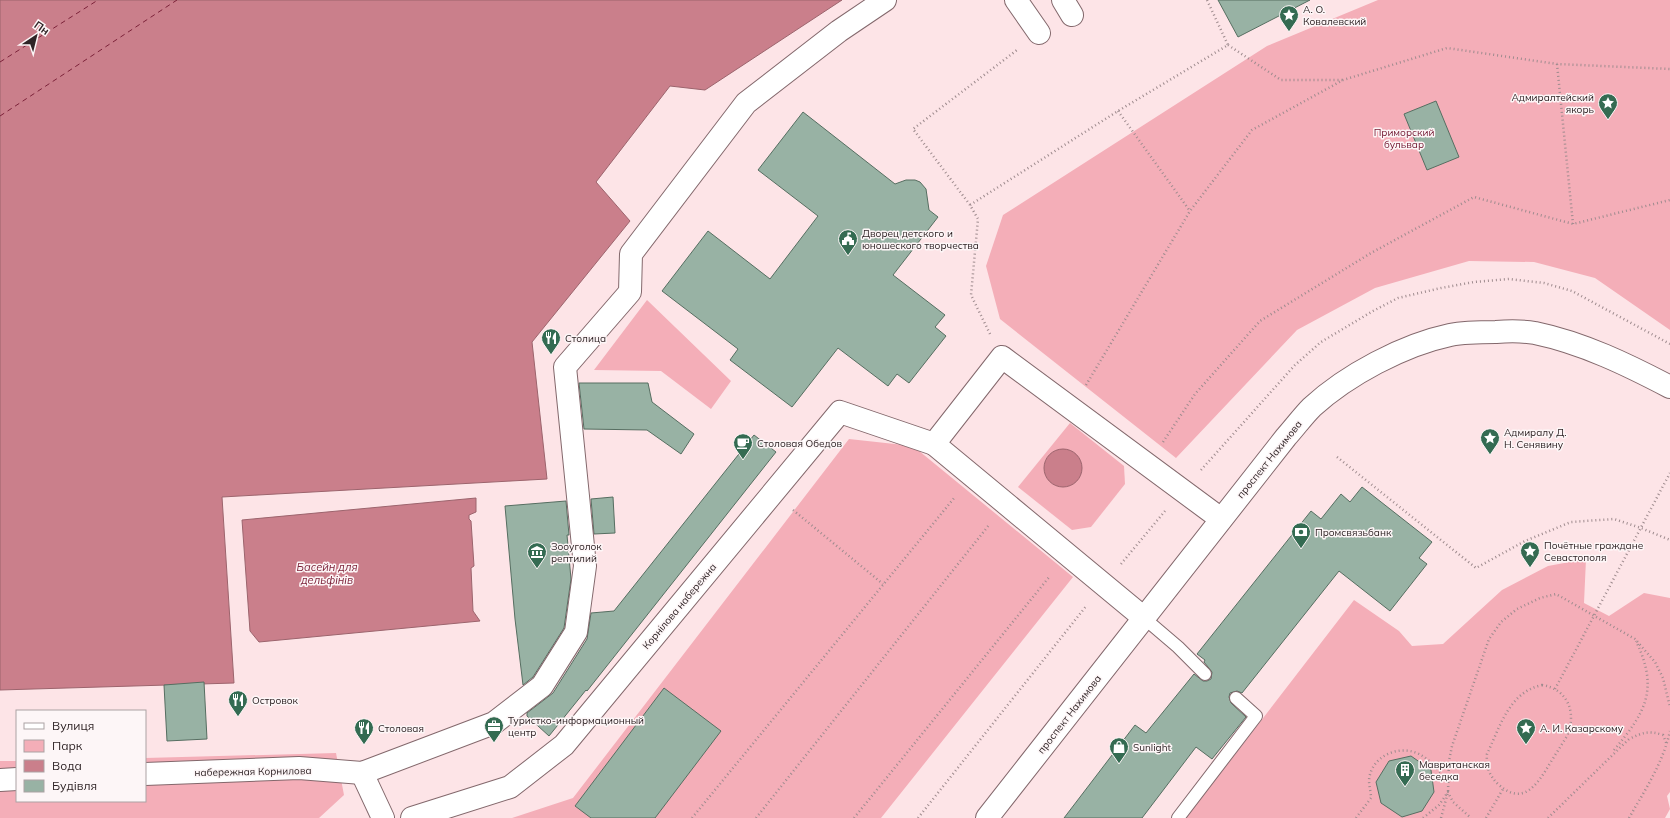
<svg xmlns="http://www.w3.org/2000/svg" width="1670" height="818" font-family="Mulish,sans-serif">
	<rect width="100%" height="100%" fill="#fde4e7"/>
	<g fill="#f4aeb8">
		<polygon points="1378,0 1670,0 1670,330 1595,278 1534,262 1469,261 1375,288 1297,330 1176,458 1000,319 986,266 1003,215 1267,46"/>
		<polygon points="647,300 731,381 711,409 661,371 594,370"/>
		<polygon points="1070,423 1124,466 1125,484 1091,527 1072,530 1018,487"/>
		<polygon points="849,439 913,446 1073,577 881,818 512,818 573,798"/>
		<polygon points="1586,559 1584,603 1609,616 1644,593 1670,598 1670,792 1667,796 1670,809 1665,818 1186,818 1354,600 1399,631 1412,646 1443,644 1502,590 1548,566"/>
		<polygon points="336,753 344,795 319,818 0,818 0,761 17,761 17,801 145,801 145,758"/>
	</g>
	<g fill="#ca7f8b" stroke="#9c646d">
		<polygon points="0,0 842,0 705,90 670,86 596,182 630,221 532,342 547,479 222,497 234,683 0,690"/>
		<circle cx="1063" cy="468" r="19"/>
		<polygon points="476,498 476,512 469,515 469,519 471,521 474,566 471,568 473,611 480,621 259,642 250,631 242,520"/>
	</g>
	<g fill="none" stroke-linecap="round" stroke-linejoin="round">
		<g stroke="#7c2239" stroke-width="1" stroke-dasharray="5 4" stroke-linecap="butt">
			<polyline points="0,62 98,0"/>
			<polyline points="0,116 177,0"/>
		</g>
	</g>
	<g fill="#98b2a4" stroke="#566e61">
		<polygon points="1218,0 1310,0 1238,37"/>
		<polygon points="1436,101 1459,157 1427,170 1404,114"/>
		<polygon points="803,112 895,184 906,180 915,180 920,182 926,189 929,210 938,217 893,275 945,315 935,327 946,336 909,383 897,374 888,386 838,348 792,407 730,360 738,349 662,291 708,231 770,279 818,216 758,170"/>
		<polygon points="579,383 648,383 652,402 694,434 681,454 647,430 584,429"/>
		<polygon points="754,435 776,452 587,691 586,690 549,736 527,716 527,713 553,693 587,639 591,613 614,611"/>
		<polygon points="1362,487 1432,542 1419,558 1427,564 1390,611 1339,571 1242,693 1237,691 1230,693 1229,697 1231,703 1246,717 1212,759 1196,747 1142,818 1064,818 1135,725 1146,733 1194,674 1203,681 1207,681 1211,679 1212,672 1204,662 1205,660 1197,654 1311,511 1321,519 1341,494 1350,502"/>
		<polygon points="613,497 615,533 594,534 591,499"/>
		<polygon points="566,501 569,535 567,535 571,579 564,628 533,677 523,685 515,619 505,506"/>
		<polygon points="204,682 207,739 167,741 164,685"/>
		<polygon points="664,688 721,731 655,818 591,818 575,806"/>
		<polygon points="1411,756 1431,770 1434,792 1422,811 1402,817 1381,803 1376,782 1389,761"/>
	</g>
	<g fill="none" stroke-linecap="round" stroke-linejoin="round">
		<defs>
			<g id="lane">
				<polyline points="1144,618 1178,647 1205,674"/>
				<polyline points="1178,818 1256,716 1236,698"/>
			</g>
			<g id="street">
				<polyline points="1016,0 1039,33"/>
				<polyline points="1063,0 1072,15"/>
				<polyline points="1144,618 934,444 1002,357 1221,519"/>
				<polyline points="362,773 383,818"/>
				<polyline points="145,774 299,768 362,773 494,723 542,686 576,632 585,566 565,367 630,292 631,254 746,103 839,31 885,0"/>
				<polyline points="0,780 17,779"/>
				<polyline points="412,818 510,787 564,745 840,412 934,444"/>
			</g>
			<path id="secondary" d="M 987,818 L 1286,437 C 1295,427 1303,416 1312,407 C 1347,375 1403,345 1450,335 C 1465,332 1481,332 1496,332 C 1508,331 1523,331 1535,333 C 1583,343 1628,365 1670,387"/>
		</defs>
		<use href="#lane" stroke="#83686c" stroke-width="14"/>
		<use href="#street" stroke="#83686c" stroke-width="24"/>
		<use href="#secondary" stroke="#83686c" stroke-width="24"/>
		<g stroke="#9e8b8e" stroke-width="2.5" stroke-dasharray="1 3" stroke-linecap="butt">
			<polyline points="1228,45 1281,80 1343,80"/>
			<polyline points="1557,64 1573,224"/>
			<polyline points="1118,111 1190,211"/>
			<polyline points="970,205 913,129 1017,50"/>
			<polyline points="990,334 971,295 978,219 970,205 1118,111 1228,45 1207,0"/>
			<polyline points="1086,385 1190,211 1252,130 1343,80 1447,48 1557,64 1670,69"/>
			<polyline points="1163,442 1195,394 1260,321 1371,253 1474,197 1573,224 1670,200"/>
			<polyline points="1337,457 1476,568 1525,541 1571,522 1614,519 1641,528 1670,540"/>
			<polyline points="1201,470 1295,365 1321,342 1373,311 1398,298 1441,288 1474,282 1509,279 1544,283 1572,291 1670,344"/>
			<polyline points="793,510 883,584"/>
			<polyline points="1121,564 1165,511"/>
			<path d="M 1542,685 C 1568,689 1577,713 1567,736 C 1561,746 1555,755 1549,765 C 1537,785 1523,806 1499,785 C 1489,776 1486,766 1487,754 C 1500,727 1509,692 1542,685 Z"/>
			<polyline points="1555,689 1670,473"/>
			<path d="M 1614,750 C 1646,712 1659,689 1636,641"/>
			<polyline points="692,818 955,497"/>
			<polyline points="756,818 989,525"/>
			<polyline points="854,818 1050,576"/>
			<polyline points="918,818 1087,605"/>
			<path d="M 1356,818 L 1371,798 C 1371,792 1369,786 1369,780 C 1371,756 1399,744 1419,754 C 1431,760 1440,772 1448,782"/>
			<polyline points="1423,818 1439,805 1448,792 1453,802 1471,818"/>
			<polyline points="1441,818 1448,792 1449,761 1452,746 1489,639 1501,622 1517,609 1540,598 1556,594 1635,639 1655,662 1663,678 1670,707"/>
			<polyline points="1486,818 1503,789"/>
			<path d="M 1548,818 L 1629,739 C 1642,733 1648,730 1663,735 L 1667,745"/>
			<path d="M 1629,818 C 1645,790 1663,763 1670,731"/>
		</g>
		<use href="#lane" stroke="#fff" stroke-width="12"/>
		<use href="#street" stroke="#fff" stroke-width="22"/>
		<use href="#secondary" stroke="#fff" stroke-width="22"/>
	</g>
	<defs>
		<symbol id="sight-pin" viewBox="-11 -11 22 30"><path d="M0 17L-7.5 6A9.5 9.5 0 1 1 7.5 6Z" fill="#346b52" stroke="#fdf6f7"/><path d="M0-6L1.8-2.2L6-1.7L2.9 1.2L3.7 5.4L0 3.3L-3.7 5.4L-2.9 1.2L-6-1.7L-1.8-2.2Z" fill="#fff"/></symbol>
		<symbol id="civic-pin" viewBox="-11 -11 22 30"><path d="M0 17L-7.5 6A9.5 9.5 0 1 1 7.5 6Z" fill="#346b52" stroke="#fdf6f7"/><path d="M-.6-6.5H3V-4.5H.6V-3L4-1V1h2V6H-6V1h2V-1L-.6-3ZM-1.2 2.5V6h2.4V2.5Z" fill="#fff"/></symbol>
		<symbol id="restaurant-pin" viewBox="-11 -11 22 30"><path d="M0 17L-7.5 6A9.5 9.5 0 1 1 7.5 6Z" fill="#346b52" stroke="#fdf6f7"/><path d="M-5-6h1v4h1v-4h1v4h1v-4h1v5L-1.5 .5V6h-2V.5L-5-1ZM5-6V6H3V1.5H1.5Q1.5-4 5-6Z" fill="#fff"/></symbol>
		<symbol id="cafe-pin" viewBox="-11 -11 22 30"><path d="M0 17L-7.5 6A9.5 9.5 0 1 1 7.5 6Z" fill="#346b52" stroke="#fdf6f7"/><path d="M-5.5-4.5H6V0H3Q3 3.5 0 3.5H-2.5Q-5.5 3.5-5.5 0ZM3-3.2v2h1.7v-2ZM-6 4.5H4V6H-6Z" fill="#fff"/></symbol>
		<symbol id="bank-pin" viewBox="-11 -11 22 30"><path d="M0 17L-7.5 6A9.5 9.5 0 1 1 7.5 6Z" fill="#346b52" stroke="#fdf6f7"/><path d="M-6-4H6V4H-6ZM0-2.3a2.3 2.3 0 1 0 0 4.6a2.3 2.3 0 1 0 0-4.6Z" fill="#fff"/></symbol>
		<symbol id="museum-pin" viewBox="-11 -11 22 30"><path d="M0 17L-7.5 6A9.5 9.5 0 1 1 7.5 6Z" fill="#346b52" stroke="#fdf6f7"/><path d="M0-6L6-3V-2H-6V-3ZM-5-1h2V3h-2ZM-1-1h2V3h-2ZM3-1h2V3H3ZM-6 4H6V6H-6Z" fill="#fff"/></symbol>
		<symbol id="office-pin" viewBox="-11 -11 22 30"><path d="M0 17L-7.5 6A9.5 9.5 0 1 1 7.5 6Z" fill="#346b52" stroke="#fdf6f7"/><path d="M-6-3h4V-5.5h4V-3h4V5H-6ZM-1-4.5V-3h2v-1.5ZM-6 0V1H6V0Z" fill="#fff"/></symbol>
		<symbol id="shop-pin" viewBox="-11 -11 22 30"><path d="M0 17L-7.5 6A9.5 9.5 0 1 1 7.5 6Z" fill="#346b52" stroke="#fdf6f7"/><path d="M-5-2.5h2.3a2.7 3.5 0 0 1 5.4 0H5L5.5 6h-11ZM-1.5-2.5h3a1.5 2.3 0 0 0-3 0Z" fill="#fff"/></symbol>
		<symbol id="building-pin" viewBox="-11 -11 22 30"><path d="M0 17L-7.5 6A9.5 9.5 0 1 1 7.5 6Z" fill="#346b52" stroke="#fdf6f7"/><path d="M-4-6H4V6H1V3H-1V6H-4ZM-2.5-4.3h1.7v1.8h-1.7ZM.8-4.3h1.7v1.8H.8ZM-2.5-1h1.7V.8h-1.7ZM.8-1h1.7V.8H.8Z" fill="#fff"/></symbol>
	</defs>
	<g fill-rule="evenodd">
		<use href="#sight-pin" x="1278" y="4" width="22" height="30"/>
		<use href="#sight-pin" x="1597" y="92" width="22" height="30"/>
		<use href="#civic-pin" x="837" y="228" width="22" height="30"/>
		<use href="#restaurant-pin" x="540" y="327" width="22" height="30"/>
		<use href="#sight-pin" x="1479" y="427" width="22" height="30"/>
		<use href="#cafe-pin" x="732" y="432" width="22" height="30"/>
		<use href="#bank-pin" x="1290" y="521" width="22" height="30"/>
		<use href="#sight-pin" x="1519" y="540" width="22" height="30"/>
		<use href="#museum-pin" x="526" y="541" width="22" height="30"/>
		<use href="#restaurant-pin" x="227" y="689" width="22" height="30"/>
		<use href="#office-pin" x="483" y="715" width="22" height="30"/>
		<use href="#restaurant-pin" x="353" y="717" width="22" height="30"/>
		<use href="#sight-pin" x="1515" y="717" width="22" height="30"/>
		<use href="#shop-pin" x="1108" y="736" width="22" height="30"/>
		<use href="#building-pin" x="1394" y="759" width="22" height="30"/>
	</g>
	<g text-anchor="middle" stroke-width="3" stroke-linejoin="round" paint-order="stroke">
		<g font-size="10" fill="#2f2426" stroke="#fdf6f7" text-anchor="start">
			<text x="1303" y="13">А. О.<tspan x="1303" dy="12">Ковалевский</tspan></text>
			<text x="1594" y="101" text-anchor="end">Адмиралтейский<tspan x="1594" dy="12">якорь</tspan></text>
			<text x="862" y="237">Дворец детского и<tspan x="862" dy="12">юношеского творчества</tspan></text>
			<text x="565" y="342">Столица</text>
			<text x="1504" y="436">Адмиралу Д.<tspan x="1504" dy="12">Н. Сенявину</tspan></text>
			<text x="757" y="447">Столовая Обедов</text>
			<text x="1315" y="536">Промсвязьбанк</text>
			<text x="1544" y="549">Почётные граждане<tspan x="1544" dy="12">Севастополя</tspan></text>
			<text x="551" y="550">Зооуголок<tspan x="551" dy="12">рептилий</tspan></text>
			<text x="252" y="704">Островок</text>
			<text x="508" y="724">Туристко-информационный<tspan x="508" dy="12">центр</tspan></text>
			<text x="378" y="732">Столовая</text>
			<text x="1540" y="732">А. И. Казарскому</text>
			<text x="1133" y="751">Sunlight</text>
			<text x="1419" y="768">Мавританская<tspan x="1419" dy="12">беседка</tspan></text>
		</g>
		<g font-size="10" fill="#731832" stroke="#fdf6f7">
			<text x="1404" y="136">Приморский<tspan x="1404" dy="12">бульвар</tspan></text>
		</g>
		<g font-size="10" fill="#2f2426" stroke="#fdf6f7">
			<text transform="translate(1269 459) rotate(-51)" y="4">проспект Нахимова</text>
			<text transform="translate(679 606) rotate(-50)" y="4">Корнілова набережна</text>
			<text transform="translate(1069 714) rotate(-52)" y="4">проспект Нахимова</text>
			<text transform="translate(253 771) rotate(-1)" y="4">набережная Корнилова</text>
		</g>
		<g font-size="11" font-style="italic" fill="#7c2239" stroke="#fdf6f7">
			<text x="327" y="571">Басейн для<tspan x="327" dy="13">дельфiнiв</tspan></text>
		</g>
	</g>
	<rect x="16" y="710" width="130" height="92" fill="#fdf6f7" stroke="#aba2a3"/>
	<rect x="24" y="723" width="20" height="6" fill="#ffffff" stroke="#aba2a3"/>
	<text x="52" y="730" font-size="12" fill="#2f2426">Вулиця</text>
	<rect x="24" y="740" width="20" height="12" fill="#f4aeb8" stroke="#aba2a3"/>
	<text x="52" y="750" font-size="12" fill="#2f2426">Парк</text>
	<rect x="24" y="760" width="20" height="12" fill="#ca7f8b" stroke="#aba2a3"/>
	<text x="52" y="770" font-size="12" fill="#2f2426">Вода</text>
	<rect x="24" y="780" width="20" height="12" fill="#98b2a4" stroke="#aba2a3"/>
	<text x="52" y="790" font-size="12" fill="#2f2426">Будівля</text>
	<g transform="translate(36 36) rotate(35)" stroke="#fdf6f7" stroke-width="3" paint-order="stroke">
	<path d="M0-3L7 15L0 10L-7 15Z" fill="#2f2426"/>
	<text y="-6" font-size="11" font-weight="bold" text-anchor="middle" fill="#2f2426">Пн</text>
	</g>
</svg>
